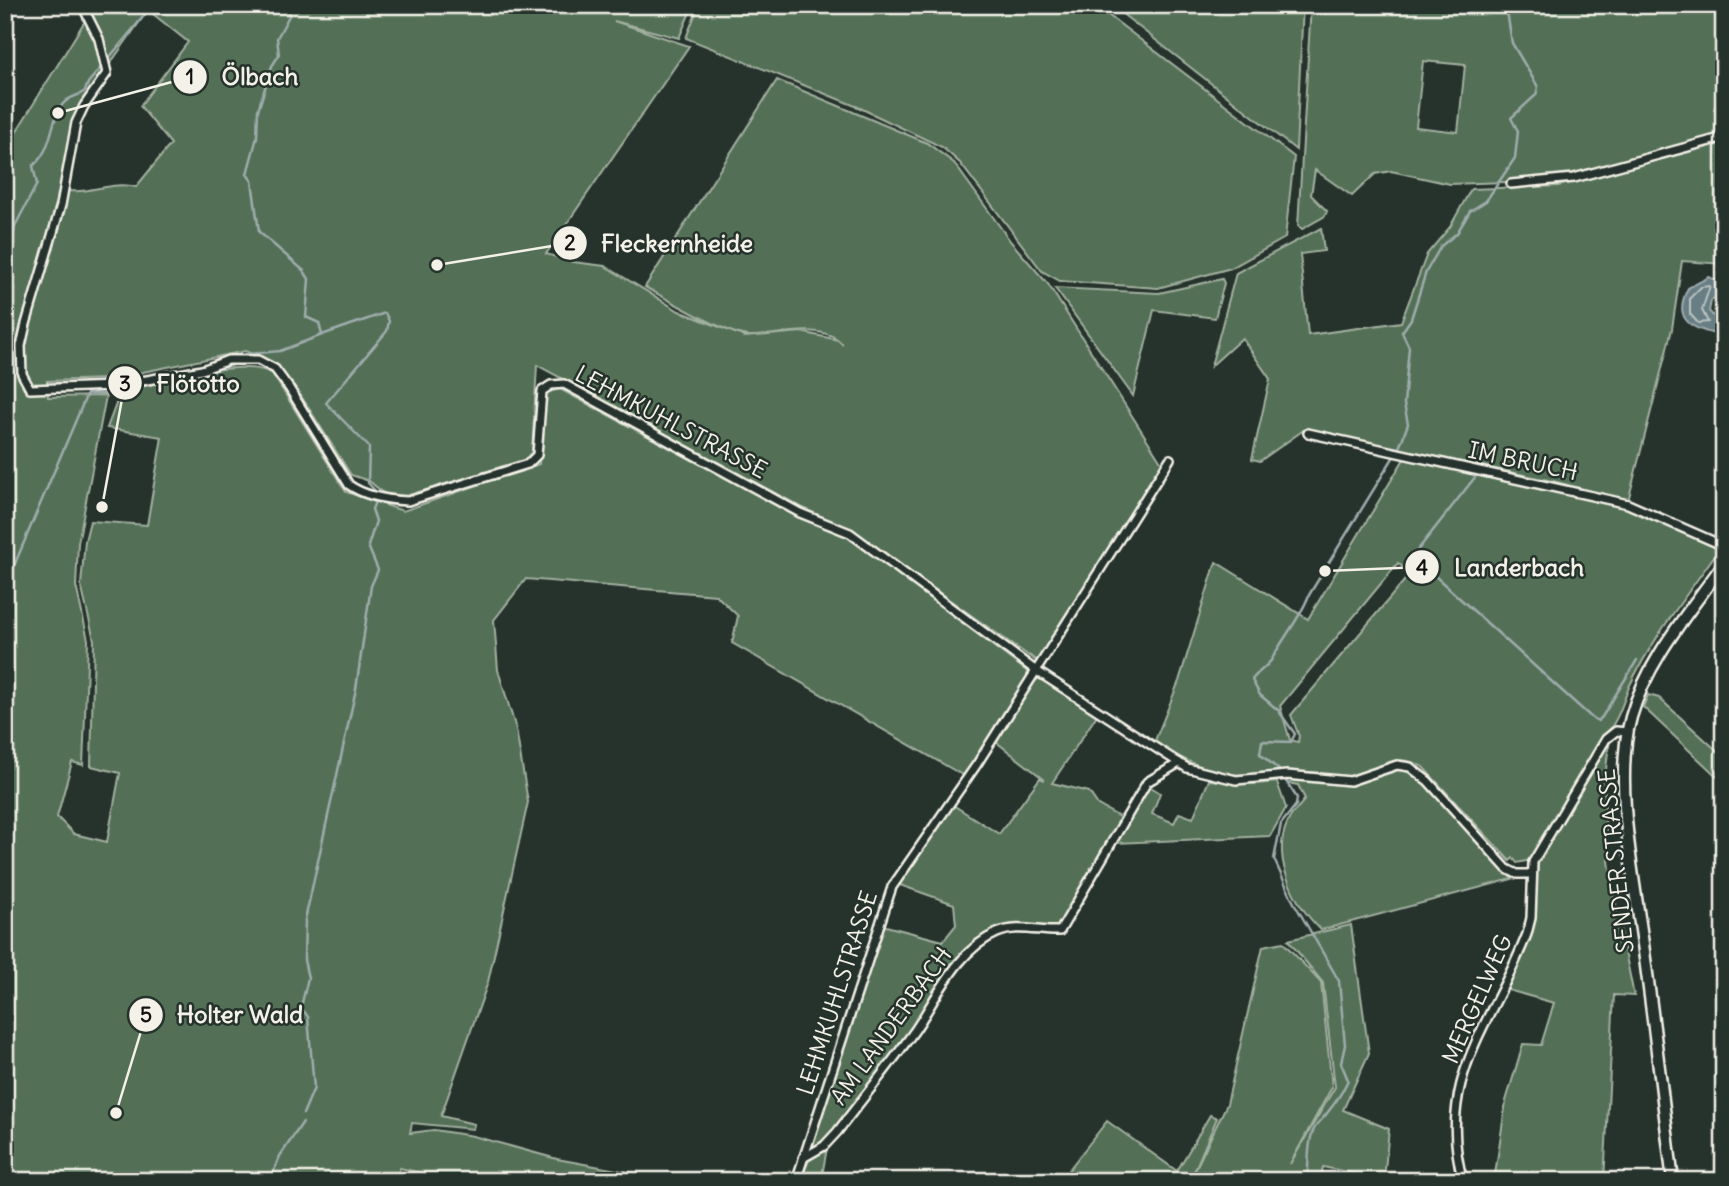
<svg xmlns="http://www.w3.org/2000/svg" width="1729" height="1186" font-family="Delius,sans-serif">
	<rect width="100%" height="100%" fill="#26332d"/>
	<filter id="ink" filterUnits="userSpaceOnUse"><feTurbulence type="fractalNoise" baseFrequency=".0143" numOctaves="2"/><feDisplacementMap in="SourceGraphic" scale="14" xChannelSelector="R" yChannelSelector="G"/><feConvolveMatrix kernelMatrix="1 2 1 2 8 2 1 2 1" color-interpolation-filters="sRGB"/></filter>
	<g filter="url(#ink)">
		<g fill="#526f57" stroke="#a3b0a0" stroke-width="2" fill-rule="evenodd">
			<path d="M 87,5 L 693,5 L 679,38 L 614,21 L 689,46 L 546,254 L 573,262 L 605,266 L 679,311 L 745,337 L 801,332 L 838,340 L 843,345 C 824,320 774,337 748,336 C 728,335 665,298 645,287 L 777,80 L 927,143 L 954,163 L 1011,242 L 1048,284 L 1162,463 L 1037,661 L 1029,655 L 1036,661 L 852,531 L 803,508 L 537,365 L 532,452 L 524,460 L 403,497 L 386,495 L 369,481 L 351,475 L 296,388 L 273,362 L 245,351 L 109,379 L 47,381 L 48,397 L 106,396 L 78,543 L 76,586 L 88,640 L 83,765 L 72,762 L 57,817 L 74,834 L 107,842 L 120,773 L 91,766 L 94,640 L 81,585 L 85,541 L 90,521 L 147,525 L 162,437 L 107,428 L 119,396 L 132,389 C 171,381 235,357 272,373 L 346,492 L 403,511 L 539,464 L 545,393 L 560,389 L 798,517 L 848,537 L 1029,673 L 964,776 L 732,643 L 738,616 L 716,595 L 526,579 L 494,620 L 498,670 L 516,729 L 528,802 L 488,982 L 441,1116 L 474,1124 L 473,1129 L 412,1123 L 410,1133 L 434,1130 L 473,1136 L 557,1159 L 676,1181 L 453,1181 L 400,1168 L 395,1181 L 5,1181 L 5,150 L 91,11 ZM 148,10 L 188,42 L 140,106 L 171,144 L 136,187 C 112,180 86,196 61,190 L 73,123 L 81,105 Z"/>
			<polygon points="699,5 1095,5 1294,157 1285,238 1231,268 1158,288 1060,281 1042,271 960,163 942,147 858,107 686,38"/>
			<polygon points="1111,5 1303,5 1296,150"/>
			<path d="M 1311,5 L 1724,5 L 1724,91 L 1714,109 L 1719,111 L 1724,103 L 1724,135 L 1558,180 L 1450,184 L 1391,171 L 1375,174 L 1352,196 L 1315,170 L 1311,195 L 1327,211 L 1325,216 L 1302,229 L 1298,226 ZM 1423,61 L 1465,65 L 1458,132 L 1416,127 Z"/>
			<polygon points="1724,143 1724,264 1682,261 1672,329 1628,501 1553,481 1305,429 1260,461 1252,459 1270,379 1242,338 1211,366 1236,273 1321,228 1324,251 1300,254 1308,335 1401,322 1427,254 1450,227 1471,189 1558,186"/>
			<polygon points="1222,279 1224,283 1215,318 1154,310 1133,396 1055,288 1159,293"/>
			<path d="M 1404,459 L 1626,508 L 1719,549 C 1688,594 1652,638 1629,687 C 1623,702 1617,724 1605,734 L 1531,860 L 1517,863 L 1513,858 L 1510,861 L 1423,767 C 1389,747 1377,777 1347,778 C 1335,778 1322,772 1310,772 C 1291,771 1274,775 1256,775 C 1218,777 1186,762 1154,743 L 1179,681 L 1216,562 L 1308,619 ZM 1398,563 L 1410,574 L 1291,715 L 1299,736 L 1298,742 L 1290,740 L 1280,706 Z"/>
			<polygon points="1041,678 1097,715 1052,783 1089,792 1098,805 1123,819 1057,928 1018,924 1003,928 973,946 841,1122 813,1150 809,1147 882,925 943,941 956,925 954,904 897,884 953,805 999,834 1040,778 1045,780 995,741 1033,681"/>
			<polygon points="1648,695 1659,698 1724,757 1724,783 1643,707"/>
			<path d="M 1610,740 C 1594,825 1618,913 1634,996 L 1614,995 L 1604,1181 L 1494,1181 L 1506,1101 L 1523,1044 L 1541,1045 L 1554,1003 L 1504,989 L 1523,955 L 1535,919 L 1536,863 Z"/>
			<path d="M 1402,769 L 1416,775 L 1512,879 L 1321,930 C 1293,903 1268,853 1291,816 C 1295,810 1301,805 1305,799 L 1298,785 L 1287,783 L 1284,779 L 1348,785 Z"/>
			<polygon points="1209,780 1255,784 1277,782 1286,808 1270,836 1117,843 1149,786 1160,793 1152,814 1174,823 1179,813 1193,818"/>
			<polygon points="1351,925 1369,1053 1343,1110 1389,1129 1384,1180 1323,1167 1320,1181 1060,1181 1107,1121 1177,1171 1210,1115 1217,1118 1194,1172 1227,1104 1263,946 1283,942 1321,983 1332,1087 1290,1164 1335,1087 1323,983 1288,940"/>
			<polygon points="827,1148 821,1181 800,1181 809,1160"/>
		</g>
		<path fill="#677e85" stroke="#9facad" stroke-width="2" d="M 1709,277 L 1724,284 L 1724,298 L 1716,296 L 1711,301 L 1709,311 L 1714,317 L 1724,316 L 1724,336 C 1696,330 1670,323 1688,288 Z"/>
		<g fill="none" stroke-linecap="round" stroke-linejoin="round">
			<polygon stroke="#bcc3c0" stroke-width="2" points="1710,286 1702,310 1708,322 1698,323 1690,314 1690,298 1701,287"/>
			<g stroke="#9facad" stroke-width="2.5">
				<polyline points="171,5 216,12 228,5"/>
				<polyline points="269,5 271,5"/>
				<polyline points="1718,109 1724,97"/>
				<path d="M 5,248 L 12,244 L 15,226 L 37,184 L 33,166 C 54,147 49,124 62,105 C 70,95 76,98 85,91 L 88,83 L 153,5"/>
				<polyline points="5,260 8,262 5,268"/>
				<polyline points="322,335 385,313 389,321 387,331 326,403 369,447 368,483 378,494"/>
				<polyline points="238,355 280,351 322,335 319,323 306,317 309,279 304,271 259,232 252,181 247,174 257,137 258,110 272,66 279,55 277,38 290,14 281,5"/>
				<polyline points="204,373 240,363"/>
				<polyline points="119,392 163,381"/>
				<polyline points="1476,476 1413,556 1592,718 1598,721 1602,717 1637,660"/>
				<polyline points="5,587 87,394 107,394"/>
				<polyline points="303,1114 314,1088 308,1017 301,1007 308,978 304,960 305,920 356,689 371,586 378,570 368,546 376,521 372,509 376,500"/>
				<polyline points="270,1181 280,1156 303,1122"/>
				<path d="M 1307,1181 C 1309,1168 1307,1136 1316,1126 C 1329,1112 1340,1098 1348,1080 L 1341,1063 L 1345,1045 L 1339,981 L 1293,901 L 1274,859 L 1281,824 L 1296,805 L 1297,798 L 1279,770 L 1260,754 L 1262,741 L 1291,742 L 1295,734 L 1278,710 L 1260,695 L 1252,680 C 1257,672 1267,667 1272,659 C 1283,638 1301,617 1309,595 L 1399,448 L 1408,424 L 1404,404 L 1409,347 L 1402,332 L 1411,319 L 1426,272 L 1441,246 L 1457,233 L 1470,211 L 1486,201 L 1515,158 L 1518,131 L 1511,118 L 1536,95 L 1538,87 L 1512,43 L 1506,5"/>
			</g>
			<defs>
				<g id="street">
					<path d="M 82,5 L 99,39 L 107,73 L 84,106 L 76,123 L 61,205 L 26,324 L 21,346 L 22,374 L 30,389 L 114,386 L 202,370 L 228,360 L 258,360 L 275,369 L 289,388 L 349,485 C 366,497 388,500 408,501 L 528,464 L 537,455 L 542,391 L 551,385 L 564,384 L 800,513 L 850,533 L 1035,670 L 1187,768 L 1236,780 L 1287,775 L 1350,781 L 1397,765 L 1410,767 L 1428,781 L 1507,869 L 1517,874 L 1531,874"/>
					<polyline points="1511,184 1574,178 1724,137"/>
					<polyline points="1308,433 1628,504 1724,546"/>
					<path d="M 803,1158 L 824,1146 L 837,1132 C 863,1098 890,1065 915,1030 C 938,996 957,950 997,933 C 1018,924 1038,932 1060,931 L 1147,782 L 1179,763"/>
					<polyline points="796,1181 892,887 977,764 1170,459"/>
					<path d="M 1463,1181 C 1434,1079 1493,1023 1527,934 L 1531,918 L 1533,862 L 1606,739 L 1616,731 L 1627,732"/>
				</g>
				<path id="secondary" d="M 1673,1181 C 1663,1102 1654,1023 1643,944 C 1634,878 1613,780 1631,717 C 1647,660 1690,611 1724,563"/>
			</defs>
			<use href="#street" stroke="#f4f1e8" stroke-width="12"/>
			<use href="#secondary" stroke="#f4f1e8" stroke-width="15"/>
			<use href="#street" stroke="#26332d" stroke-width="7"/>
			<use href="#secondary" stroke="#26332d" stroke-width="10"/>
		</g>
	</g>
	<g text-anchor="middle" stroke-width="5" stroke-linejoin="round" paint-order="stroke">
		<g font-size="23" fill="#f4f1e8" stroke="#26332d">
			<text transform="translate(671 422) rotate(28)" y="8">LEHMKUHLSTRASSE</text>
			<text transform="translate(1523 461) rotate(12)" y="8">IM BRUCH</text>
			<text transform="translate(1616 861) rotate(-96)" y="8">SENDER STRASSE</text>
			<text transform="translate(837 993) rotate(-72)" y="8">LEHMKUHLSTRASSE</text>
			<text transform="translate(1477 999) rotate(-66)" y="8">MERGELWEG</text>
			<text transform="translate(891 1026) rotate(-54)" y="8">AM LANDERBACH</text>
		</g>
	</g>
	<path fill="none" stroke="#f4f1e8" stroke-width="2.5" d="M58 113L190 77M437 265L570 243M102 507L125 383M1325 571L1422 567M116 1113L146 1015"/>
	<g fill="#f4f1e8" stroke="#26332d" stroke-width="2.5">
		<circle cx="58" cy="113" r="7"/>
		<circle cx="437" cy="265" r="7"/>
		<circle cx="102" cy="507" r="7"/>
		<circle cx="1325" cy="571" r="7"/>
		<circle cx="116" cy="1113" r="7"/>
		<circle cx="190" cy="77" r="18"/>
		<circle cx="570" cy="243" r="18"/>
		<circle cx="125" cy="383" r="18"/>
		<circle cx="1422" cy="567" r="18"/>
		<circle cx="146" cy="1015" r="18"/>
	</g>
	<g font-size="21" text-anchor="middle" font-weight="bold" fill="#111">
		<text x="190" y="84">1</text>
		<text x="570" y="250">2</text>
		<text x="125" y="391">3</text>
		<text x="1422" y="575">4</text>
		<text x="146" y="1022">5</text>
	</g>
	<g font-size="24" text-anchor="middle" font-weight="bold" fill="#f4f1e8" stroke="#26332d" stroke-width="5" stroke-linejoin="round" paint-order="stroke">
		<text x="260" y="85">Ölbach</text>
		<text x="677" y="252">Fleckernheide</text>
		<text x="198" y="392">Flötotto</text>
		<text x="1519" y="576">Landerbach</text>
		<text x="240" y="1023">Holter Wald</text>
	</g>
	<rect width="1729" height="1186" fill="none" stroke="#26332d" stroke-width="28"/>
	<rect x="14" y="14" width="1701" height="1158" fill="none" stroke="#f4f1e8" stroke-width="2.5" filter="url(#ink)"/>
</svg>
